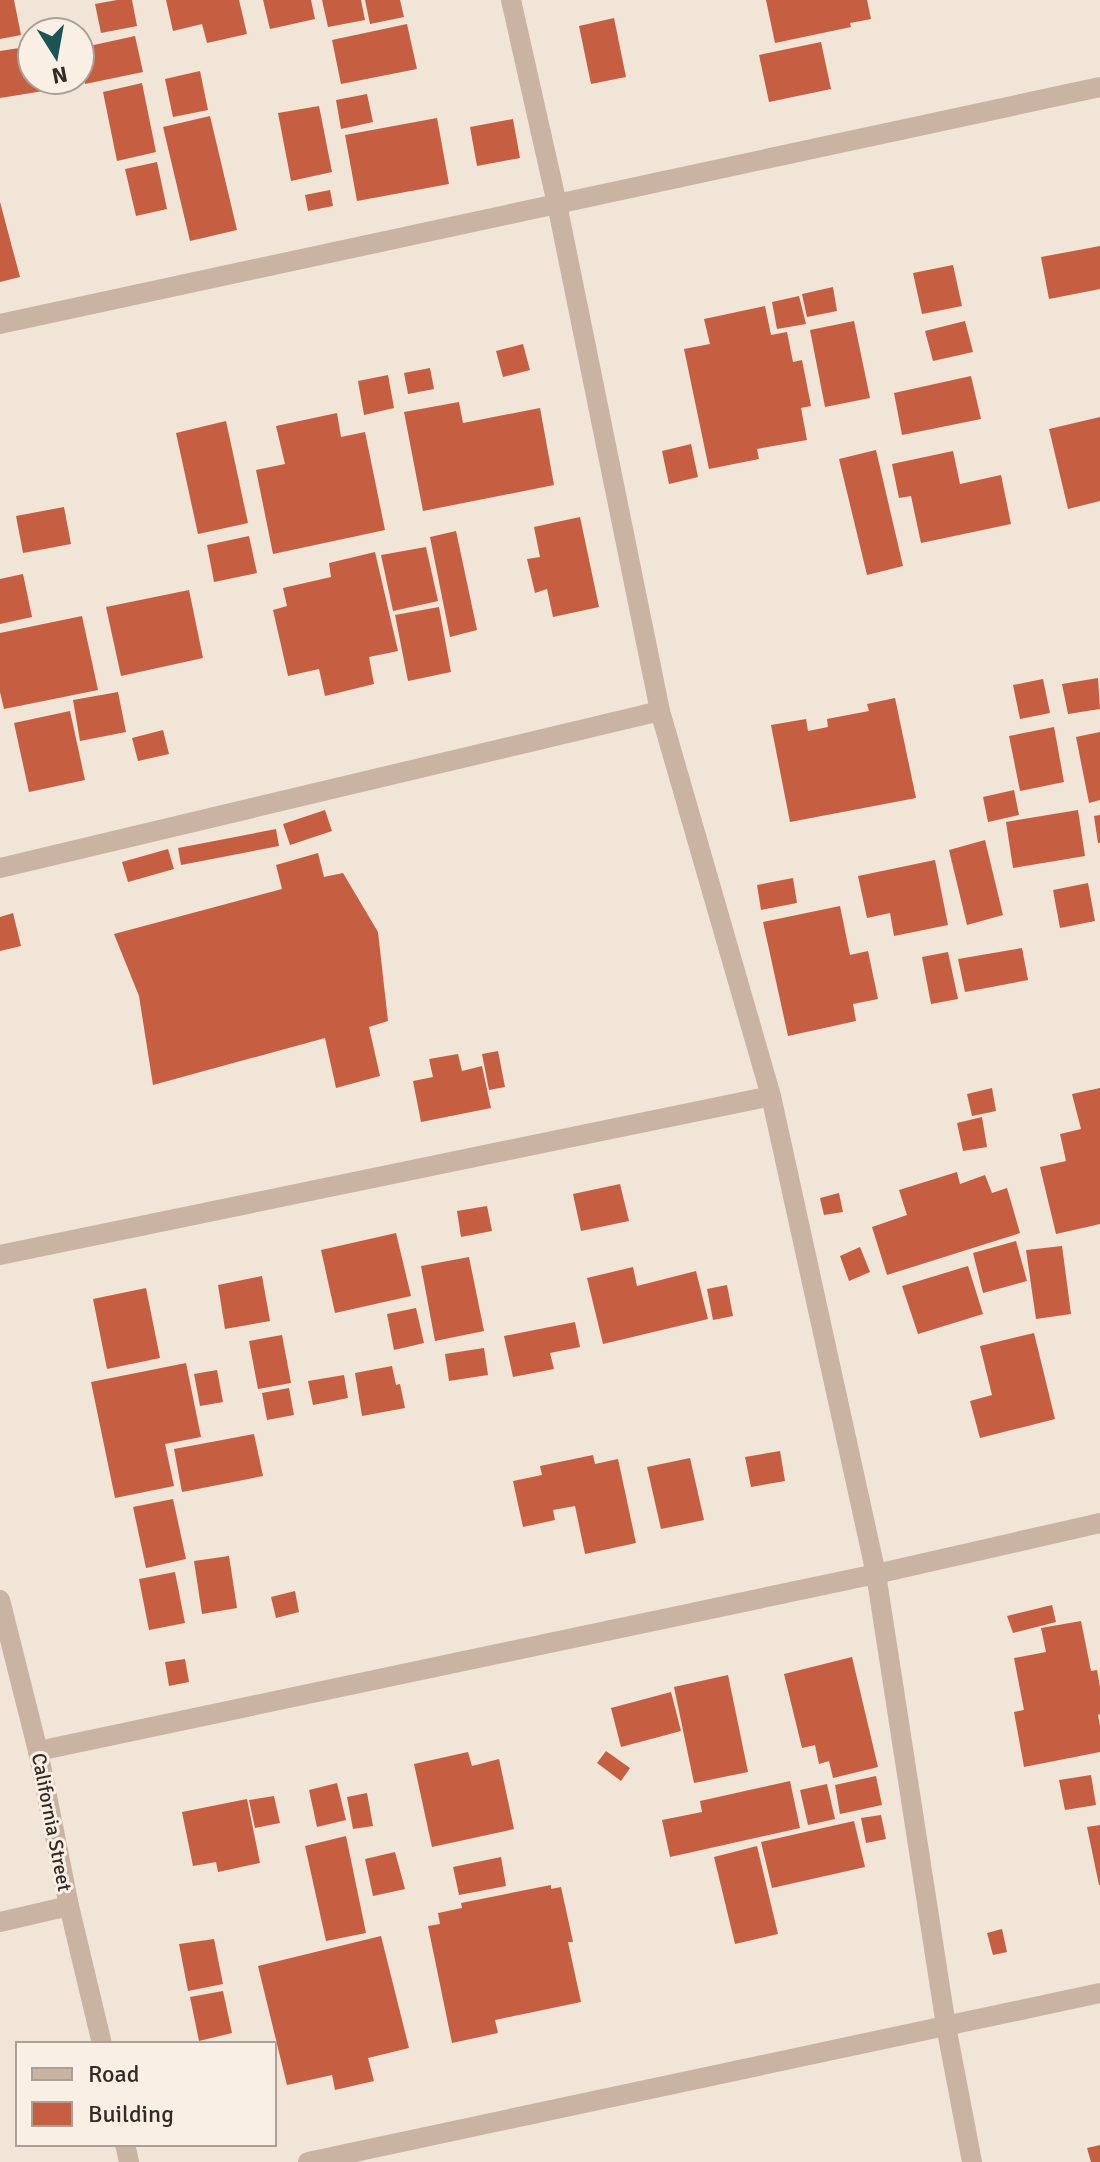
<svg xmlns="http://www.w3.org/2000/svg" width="1100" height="2162" font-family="Signika,sans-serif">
	<rect width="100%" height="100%" fill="#f1e5d8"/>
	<g fill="#c65e41">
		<polygon points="0,0 14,0 21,35 0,39"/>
		<polygon points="117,0 132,0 137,26 101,33 95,4"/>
		<polygon points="166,0 239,0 247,34 207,43 202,24 173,31"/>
		<polygon points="263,0 311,0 315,19 270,29"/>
		<polygon points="322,0 361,0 365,20 328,27"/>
		<polygon points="365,0 400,0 404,17 370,24"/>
		<polygon points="766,0 867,0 871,19 850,23 851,27 775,43"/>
		<polygon points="614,18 626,77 591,84 579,26"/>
		<polygon points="407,24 417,69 341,84 332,40"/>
		<polygon points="135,36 143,72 85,84 80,62 80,48"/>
		<polygon points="821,42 831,89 769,102 759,55"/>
		<polygon points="32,46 32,80 67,80 68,87 0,98 0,51"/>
		<polygon points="200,71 208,110 173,117 165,79"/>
		<polygon points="142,83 156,152 117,161 103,92"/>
		<polygon points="367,94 373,122 341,129 336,100"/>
		<polygon points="319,106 332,172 291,181 278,113"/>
		<polygon points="210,116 237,230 190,241 163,127"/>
		<polygon points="437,118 449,184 357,201 345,135"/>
		<polygon points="513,119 520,158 477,166 470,127"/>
		<polygon points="157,162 167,209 136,216 125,169"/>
		<polygon points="330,190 333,206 308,211 305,195"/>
		<polygon points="0,202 20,277 0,282"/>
		<polygon points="1100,246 1100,289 1049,299 1041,257"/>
		<polygon points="953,265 962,306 922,314 913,273"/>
		<polygon points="833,287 837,311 807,317 802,294"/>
		<polygon points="799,296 806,324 777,329 772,302"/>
		<polygon points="765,306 771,335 787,332 793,362 802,360 811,406 801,408 807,440 757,449 759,459 709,469 684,349 710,344 704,319"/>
		<polygon points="854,321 870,398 825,407 810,330"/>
		<polygon points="965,321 973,352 933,361 925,331"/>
		<polygon points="523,344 530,370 503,377 496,351"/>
		<polygon points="430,368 434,389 408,394 404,373"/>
		<polygon points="388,375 394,408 364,415 358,381"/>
		<polygon points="971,376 981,419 902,435 894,393"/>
		<polygon points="459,402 463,423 540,408 554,485 423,511 404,412"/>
		<polygon points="337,413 341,437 365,432 385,530 273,554 256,470 285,464 276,426"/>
		<polygon points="1100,417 1100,501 1068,509 1049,429"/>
		<polygon points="226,421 248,523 198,534 176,433"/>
		<polygon points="691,444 698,477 669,484 662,451"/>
		<polygon points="876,450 903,566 867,575 839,459"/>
		<polygon points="953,451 960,484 1001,475 1011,524 921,543 911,496 899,498 892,464"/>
		<polygon points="64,507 71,544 23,553 16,516"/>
		<polygon points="580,517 599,607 553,617 547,589 535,593 527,559 540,557 534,527"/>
		<polygon points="456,531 477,630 450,637 430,537"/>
		<polygon points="249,536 257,573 214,582 207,545"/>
		<polygon points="426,547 438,601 393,611 381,555"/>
		<polygon points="375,552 398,651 369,657 374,684 325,696 319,669 288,676 273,610 287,606 283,588 331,577 329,563"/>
		<polygon points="23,574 32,617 0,624 0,579"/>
		<polygon points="189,590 203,658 121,676 106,607"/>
		<polygon points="439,607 451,672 408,681 395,615"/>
		<polygon points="82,616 98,690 4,709 0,692 0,633"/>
		<polygon points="1098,678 1100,709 1068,714 1062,684"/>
		<polygon points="1043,679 1050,713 1020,719 1013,685"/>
		<polygon points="118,692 126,732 80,741 73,700"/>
		<polygon points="895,698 916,798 790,822 771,725 806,719 808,731 828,727 827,719 869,711 867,704"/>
		<polygon points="70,711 85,780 29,792 14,723"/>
		<polygon points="1054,727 1064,782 1020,791 1009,736"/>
		<polygon points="163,730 169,754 138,761 132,738"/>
		<polygon points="1100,732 1100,800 1089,803 1076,737"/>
		<polygon points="1014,790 1019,815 988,822 983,797"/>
		<polygon points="325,810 332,831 290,845 283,824"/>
		<polygon points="1078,810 1085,856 1013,868 1006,822"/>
		<polygon points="1100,815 1100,843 1098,843 1094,816"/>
		<polygon points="276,829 279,846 181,865 178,848"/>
		<polygon points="985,840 1003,915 967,925 949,850"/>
		<polygon points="168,849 174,869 128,882 122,862"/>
		<polygon points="318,853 324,877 343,873 378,932 388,1021 369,1027 380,1076 336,1088 325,1038 153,1085 139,996 114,934 282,889 276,865"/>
		<polygon points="935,860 948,925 894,936 890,913 867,918 858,876"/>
		<polygon points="793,878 797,903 761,910 757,885"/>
		<polygon points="1088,883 1095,921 1060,928 1053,890"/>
		<polygon points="840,906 850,955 868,951 878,999 853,1004 856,1021 788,1036 763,922"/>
		<polygon points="13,913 21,946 0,951 0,917"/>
		<polygon points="1022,948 1028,980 965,992 958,959"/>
		<polygon points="948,952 958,999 931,1004 922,957"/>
		<polygon points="498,1051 505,1087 489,1090 482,1054"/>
		<polygon points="458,1054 462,1071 482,1066 491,1108 421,1122 413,1081 433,1077 429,1059"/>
		<polygon points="992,1088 996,1111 972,1116 967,1094"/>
		<polygon points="1100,1088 1100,1224 1056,1234 1040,1167 1066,1161 1060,1134 1081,1129 1072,1094"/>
		<polygon points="982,1117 987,1147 963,1151 957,1123"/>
		<polygon points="957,1172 960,1184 985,1175 992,1193 1007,1188 1020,1233 887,1275 872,1227 907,1215 899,1190"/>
		<polygon points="620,1184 629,1221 581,1231 573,1194"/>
		<polygon points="839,1193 843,1212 824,1215 820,1198"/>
		<polygon points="487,1206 492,1231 461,1237 457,1211"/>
		<polygon points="396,1233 411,1296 335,1313 321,1250"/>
		<polygon points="1016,1241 1027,1281 983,1293 973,1253"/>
		<polygon points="1062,1246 1071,1314 1036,1319 1026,1250"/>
		<polygon points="860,1247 870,1272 849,1281 840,1256"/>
		<polygon points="469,1257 484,1331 435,1341 421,1266"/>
		<polygon points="968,1266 983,1314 918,1334 902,1286"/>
		<polygon points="633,1267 637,1286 696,1271 708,1319 603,1344 587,1278"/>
		<polygon points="262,1276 270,1321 225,1329 218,1285"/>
		<polygon points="727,1285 733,1316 713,1320 707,1289"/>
		<polygon points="146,1288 160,1358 107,1369 93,1299"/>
		<polygon points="416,1308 424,1343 394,1350 387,1314"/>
		<polygon points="575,1322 580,1347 550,1353 554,1369 513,1377 504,1336"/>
		<polygon points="1034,1333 1055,1419 980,1438 970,1401 992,1395 980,1346"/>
		<polygon points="282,1335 291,1383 258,1389 249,1341"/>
		<polygon points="484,1348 488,1375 449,1381 445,1354"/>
		<polygon points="186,1363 201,1437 165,1444 174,1486 115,1498 91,1382"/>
		<polygon points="392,1366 396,1385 400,1384 405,1408 362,1416 355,1373"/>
		<polygon points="217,1370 223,1402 200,1406 194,1374"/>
		<polygon points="344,1375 348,1398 313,1405 308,1381"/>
		<polygon points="289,1388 294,1415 267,1420 262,1393"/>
		<polygon points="254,1434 263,1476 182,1492 174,1449"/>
		<polygon points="780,1451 785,1481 751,1487 745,1457"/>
		<polygon points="593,1455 595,1464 618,1459 636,1543 585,1554 575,1506 553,1510 555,1520 523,1527 513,1481 542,1475 540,1466"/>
		<polygon points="690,1458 704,1520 661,1529 647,1467"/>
		<polygon points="173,1499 186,1559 146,1568 133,1507"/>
		<polygon points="229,1556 237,1608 202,1614 194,1561"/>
		<polygon points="175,1572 185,1623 149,1630 139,1579"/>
		<polygon points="295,1591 299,1612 276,1618 271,1597"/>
		<polygon points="1052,1605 1056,1622 1013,1633 1007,1616"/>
		<polygon points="1081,1621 1091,1671 1097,1670 1100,1687 1100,1714 1098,1715 1100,1726 1100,1752 1024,1767 1014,1712 1024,1710 1014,1658 1046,1652 1041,1628"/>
		<polygon points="852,1657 878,1767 833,1778 829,1761 819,1764 815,1745 802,1748 784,1674"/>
		<polygon points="185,1659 189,1682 169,1686 165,1662"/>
		<polygon points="728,1675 748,1772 694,1783 674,1687"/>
		<polygon points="671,1692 681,1731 621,1747 611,1708"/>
		<polygon points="606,1751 630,1768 621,1781 597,1763"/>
		<polygon points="468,1752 472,1766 499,1759 514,1829 432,1847 414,1764"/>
		<polygon points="1091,1775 1096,1805 1065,1810 1059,1780"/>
		<polygon points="876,1776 882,1805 840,1814 835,1785"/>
		<polygon points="790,1781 800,1828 670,1857 662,1820 702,1812 700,1801"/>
		<polygon points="337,1783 346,1820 317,1827 309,1790"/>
		<polygon points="827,1784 835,1819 808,1825 800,1790"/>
		<polygon points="367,1793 373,1826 353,1829 347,1797"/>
		<polygon points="274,1796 280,1823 255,1828 249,1800"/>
		<polygon points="247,1799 260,1863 218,1872 216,1862 193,1866 182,1812"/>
		<polygon points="881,1815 886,1839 866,1843 861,1818"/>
		<polygon points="854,1821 865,1867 772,1888 761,1842"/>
		<polygon points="1100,1825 1100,1885 1099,1885 1087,1827"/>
		<polygon points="346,1836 366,1933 326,1941 305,1846"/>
		<polygon points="757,1846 778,1934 735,1944 714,1857"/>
		<polygon points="395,1852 405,1889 373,1896 365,1859"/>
		<polygon points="501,1857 506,1886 459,1895 453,1867"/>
		<polygon points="551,1885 551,1889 561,1887 573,1942 568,1942 581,2002 495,2020 498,2033 452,2043 428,1926 440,1924 438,1913 462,1908 461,1903"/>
		<polygon points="1002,1929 1007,1952 993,1955 987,1933"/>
		<polygon points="381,1936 409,2048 368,2058 374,2081 335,2090 332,2075 287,2085 258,1966"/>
		<polygon points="214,1939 223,1984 188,1991 179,1944"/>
		<polygon points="223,1991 232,2033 199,2041 190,1997"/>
		<polygon points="1100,2145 1100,2162 1091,2162 1087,2148"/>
	</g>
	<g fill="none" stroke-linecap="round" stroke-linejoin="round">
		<g stroke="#c9b4a4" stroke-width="20">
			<polyline points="511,0 557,204 660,711 771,1096 876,1574 946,2026 972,2162"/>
			<polyline points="0,324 1100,87"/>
			<polyline points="0,868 660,711"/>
			<polyline points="0,1255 771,1096"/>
			<polyline points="0,1600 38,1751 69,1906 102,2044"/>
			<polyline points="38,1751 876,1574 1100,1523"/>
			<polyline points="0,1922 69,1906"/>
			<polyline points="125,2144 129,2162"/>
			<polyline points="308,2162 1100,1993"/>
		</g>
	</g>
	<g text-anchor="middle" stroke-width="6" stroke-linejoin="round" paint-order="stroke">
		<g font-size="20" fill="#342a26" stroke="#f9efe4">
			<text transform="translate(52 1822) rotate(79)" y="7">California Street</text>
		</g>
	</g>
	<rect x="16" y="2042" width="260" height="104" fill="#f9efe4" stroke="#aaa098" stroke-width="2"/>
	<rect x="32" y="2068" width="40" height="12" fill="#c9b4a4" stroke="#aaa098" stroke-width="2"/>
	<text x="88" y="2082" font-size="24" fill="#342a26">Road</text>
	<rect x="32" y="2102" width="40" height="24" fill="#c65e41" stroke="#aaa098" stroke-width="2"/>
	<text x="88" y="2122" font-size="24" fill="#342a26">Building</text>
	<g transform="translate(56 56) rotate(169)"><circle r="38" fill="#f9efe4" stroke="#aaa098" stroke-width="2"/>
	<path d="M0-6L14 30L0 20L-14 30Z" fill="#1c5355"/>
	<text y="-12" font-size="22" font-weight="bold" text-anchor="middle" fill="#342a26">N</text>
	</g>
</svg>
